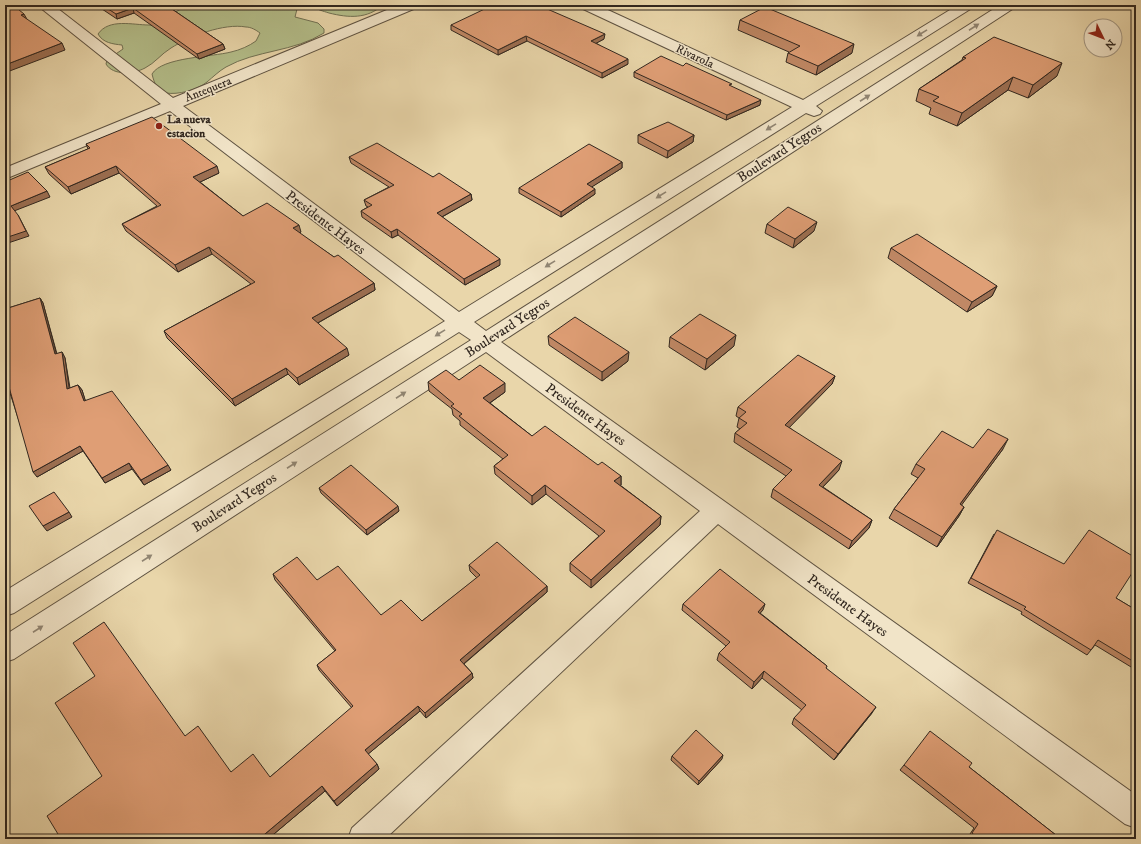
<svg xmlns="http://www.w3.org/2000/svg" width="1141" height="844" font-family="'IM FELL DW Pica',serif">
	<rect width="100%" height="100%" fill="#e9d6aa"/>
	<filter id="stains"><feTurbulence type="fractalNoise" baseFrequency=".005" numOctaves="4"/><feColorMatrix values="0 0 0 0 .2 0 0 0 0 .09 0 0 0 0 .02 0 0 0 .5 -.17"/></filter>
	<radialGradient id="worn" r=".72"><stop offset=".6" stop-color="#630" stop-opacity="0"/><stop offset="1" stop-color="#630" stop-opacity=".3"/></radialGradient>
	<g fill="#b4be8a" stroke="#727254">
		<path d="M 185,5 L 294,5 L 297,9 L 295,17 L 318,23 L 324,29 L 324,33 C 294,52 256,50 226,67 C 219,71 213,77 207,82 C 197,90 178,95 166,93 C 157,92 154,82 152,74 C 162,57 212,57 231,52 C 240,50 249,46 256,41 L 260,33 C 256,30 251,27 246,27 C 224,23 190,36 171,48 C 161,54 155,63 145,68 C 134,74 113,76 106,64 L 107,60 L 123,49 L 122,45 C 113,44 103,43 98,34 C 109,18 133,25 149,25 C 154,26 160,25 165,24 L 174,13 L 184,7 Z"/>
		<path d="M 312,5 L 383,5 C 367,19 349,18 329,13 C 323,11 317,10 312,5 Z"/>
	</g>
	<g fill="none" stroke-linecap="round" stroke-linejoin="round">
		<defs>
			<polygon id="minor" points="37,5 53,5 173,98 399,5 418,5 416,8 183,106 459,312 792,107 581,8 579,5 597,5 803,100 958,5 974,5 972,8 816,106 822,111 820,114 814,116 806,113 474,322 486,331 1000,5 1016,5 1014,8 501,342 1136,795 1136,828 1125,824 718,524 385,839 348,839 352,828 700,511 486,352 14,659 5,662 5,635 471,340 459,332 14,613 5,616 5,591 445,321 170,111 5,179 5,168 161,104"/>
		</defs>
		<use href="#minor" stroke="#5f5342" stroke-width="2"/>
		<use href="#minor" fill="#f1e4c8" fill-rule="evenodd"/>
	</g>
	<g fill="#c08865" stroke="#31271f">
		<polygon points="96,5 166,5 223,44 225,49 199,59 134,13 117,19"/>
		<polygon points="740,20 852,53 816,75 786,62 788,53 789,52 738,30"/>
		<polygon points="451,25 604,39 596,43 628,64 602,78 527,41 498,55 451,30"/>
		<polygon points="963,57 1057,76 1028,98 1008,90 957,126 929,114 931,108 916,101 919,89 962,60"/>
		<polygon points="634,72 731,87 760,105 726,120 634,77"/>
		<polygon points="638,135 694,135 693,142 667,158 638,143"/>
		<polygon points="86,144 219,173 200,182 243,216 301,232 299,233 334,257 374,283 375,290 318,323 349,355 299,385 288,374 235,406 167,338 164,331 251,284 212,254 178,272 126,231 122,224 157,206 119,173 71,194 49,174 45,167 88,149"/>
		<polygon points="349,157 433,177 471,194 472,200 442,217 500,265 465,285 398,235 392,238 362,217 361,211 368,207 366,206 364,200 389,187 351,163"/>
		<polygon points="622,162 622,168 591,187 595,194 561,217 519,193 519,188"/>
		<polygon points="767,224 814,231 793,248 765,233"/>
		<polygon points="891,248 997,286 992,296 967,312 888,258"/>
		<polygon points="40,298 43,303 57,354 62,352 65,358 70,388 78,385 82,390 85,400 171,470 144,485 132,469 105,483 83,451 37,477 10,393 5,394 5,309"/>
		<polygon points="548,336 628,361 602,381 549,345"/>
		<polygon points="670,337 734,346 705,370 669,347"/>
		<polygon points="835,376 832,384 789,427 839,470 823,487 872,520 869,528 849,549 771,497 773,489 786,476 734,442 735,433 740,429 737,427 739,418 736,416 738,407"/>
		<polygon points="459,380 505,392 490,403 532,436 621,476 621,485 620,485 661,516 660,525 591,588 570,571 570,563 599,536 546,494 532,505 495,474 494,466 503,459 460,425 460,421 453,415 452,409 429,391 428,382"/>
		<polygon points="973,448 1003,449 961,505 964,507 959,516 937,547 889,518 894,509 918,478 911,474 916,464"/>
		<polygon points="319,488 399,511 367,535 321,493"/>
		<polygon points="994,534 1116,598 1136,610 1136,670 1095,645 1087,655 1021,614 1022,612 968,583"/>
		<polygon points="469,565 547,586 547,592 464,664 472,673 473,678 426,718 420,711 368,754 377,764 379,769 337,806 325,791 268,839 61,839 185,736 231,772 270,777 352,708 319,670 317,665 335,651 275,580 273,574 317,580 381,615 422,621 477,578 470,571"/>
		<polygon points="683,604 763,610 760,613 827,666 826,668 872,713 834,760 792,724 794,718 802,710 762,678 752,689 717,660 719,653 726,646 682,610"/>
		<polygon points="672,756 722,759 698,785 671,760"/>
		<polygon points="904,765 969,767 1061,839 970,839 968,837 974,828 900,770"/>
	</g>
	<g fill="#9c6f52" stroke="#31271f">
		<polygon points="133,8 134,13 117,19 116,14"/>
		<polygon points="24,14 28,21 21,15"/>
		<polygon points="605,34 604,39 591,46 591,41"/>
		<polygon points="526,36 527,41 498,55 498,50"/>
		<polygon points="62,43 65,50 7,72 5,68 5,65"/>
		<polygon points="223,44 225,49 199,59 197,54"/>
		<polygon points="854,44 852,53 816,75 818,66"/>
		<polygon points="628,59 628,64 602,78 602,73"/>
		<polygon points="1062,63 1057,76 1028,98 1033,85"/>
		<polygon points="1013,77 1008,90 957,126 962,113"/>
		<polygon points="761,100 760,105 726,120 727,115"/>
		<polygon points="694,135 693,142 667,158 668,151"/>
		<polygon points="622,162 622,168 587,190 587,184"/>
		<polygon points="116,166 119,173 71,194 68,187"/>
		<polygon points="217,166 219,173 196,184 193,177"/>
		<polygon points="595,189 595,194 561,217 561,212"/>
		<polygon points="47,191 50,197 14,211 11,206"/>
		<polygon points="471,194 472,200 438,219 437,213"/>
		<polygon points="18,215 29,236 5,244 5,238"/>
		<polygon points="817,222 814,231 793,248 795,239"/>
		<polygon points="299,225 301,232 295,235 293,228"/>
		<polygon points="397,229 398,235 392,238 391,232"/>
		<polygon points="209,247 212,254 178,272 175,265"/>
		<polygon points="500,259 500,265 465,285 464,279"/>
		<polygon points="374,283 375,290 314,325 312,318"/>
		<polygon points="997,286 992,296 967,312 972,302"/>
		<polygon points="40,298 43,303 58,360 55,354"/>
		<polygon points="736,335 734,346 705,370 707,359"/>
		<polygon points="347,348 349,355 299,385 297,378"/>
		<polygon points="62,352 65,358 70,394 67,389"/>
		<polygon points="629,352 628,361 602,381 602,372"/>
		<polygon points="286,368 288,374 235,406 232,399"/>
		<polygon points="835,376 832,384 783,434 785,425"/>
		<polygon points="505,383 505,392 484,407 483,398"/>
		<polygon points="78,385 82,390 87,406 84,401"/>
		<polygon points="9,387 12,392 5,394 5,388"/>
		<polygon points="1008,439 1003,449 955,514 960,504"/>
		<polygon points="80,446 83,451 37,477 33,472"/>
		<polygon points="842,461 839,470 817,493 819,485"/>
		<polygon points="129,463 132,469 105,483 102,478"/>
		<polygon points="168,465 171,470 144,485 141,480"/>
		<polygon points="621,476 621,485 614,490 614,481"/>
		<polygon points="545,485 546,494 532,505 532,496"/>
		<polygon points="398,506 399,511 367,535 366,530"/>
		<polygon points="964,507 959,516 937,547 942,537"/>
		<polygon points="69,512 72,517 47,531 43,526"/>
		<polygon points="661,516 660,525 591,588 591,580"/>
		<polygon points="872,520 869,528 849,549 852,541"/>
		<polygon points="547,586 547,592 461,666 460,660"/>
		<polygon points="765,604 763,610 756,618 758,612"/>
		<polygon points="764,671 762,678 752,689 754,682"/>
		<polygon points="472,673 473,678 426,718 425,713"/>
		<polygon points="418,706 420,711 367,755 365,750"/>
		<polygon points="876,707 872,713 834,760 838,754"/>
		<polygon points="723,755 722,759 698,785 699,781"/>
		<polygon points="377,764 379,769 337,806 334,801"/>
		<polygon points="322,786 325,791 268,839 259,839"/>
	</g>
	<g fill="#df9e75" stroke="#31271f">
		<polygon points="5,5 13,5 24,14 21,15 62,43 5,65"/>
		<polygon points="102,5 166,5 223,44 197,54 133,8 116,14"/>
		<polygon points="493,5 538,5 605,34 591,41 628,59 602,73 526,36 498,50 451,25"/>
		<polygon points="765,7 854,44 818,66 788,53 800,46 740,20"/>
		<polygon points="994,37 1062,63 1033,85 1013,77 962,113 933,101 939,97 919,89 966,58 963,57"/>
		<polygon points="661,56 683,66 686,63 732,84 729,85 761,100 727,115 634,72"/>
		<polygon points="152,117 217,166 193,177 243,216 267,203 299,225 293,228 334,257 338,255 374,283 312,318 347,348 297,378 286,368 232,399 164,331 255,282 209,247 175,265 122,224 161,205 116,166 68,187 45,167 90,148 86,144"/>
		<polygon points="668,122 694,135 668,151 638,135"/>
		<polygon points="377,143 433,177 439,173 471,194 437,213 500,259 464,279 397,229 391,232 361,211 372,205 364,200 394,185 349,157"/>
		<polygon points="589,144 622,162 587,184 595,189 561,212 519,188"/>
		<polygon points="28,172 47,191 11,206 18,215 26,231 5,238 5,182"/>
		<polygon points="788,207 817,222 795,239 767,224"/>
		<polygon points="917,234 997,286 972,302 891,248"/>
		<polygon points="40,298 55,354 62,352 67,389 78,385 84,401 112,391 168,465 141,480 129,463 102,478 80,446 33,472 9,387 5,388 5,309"/>
		<polygon points="700,314 736,335 707,359 670,337"/>
		<polygon points="575,317 629,352 602,372 548,336"/>
		<polygon points="798,355 835,376 785,425 842,461 819,485 872,520 852,541 773,489 792,470 735,433 747,423 739,418 746,412 738,407"/>
		<polygon points="480,365 505,383 483,398 532,436 545,426 598,465 602,462 621,476 614,481 661,516 591,580 570,563 605,531 545,485 532,496 494,466 508,455 459,416 462,414 451,406 454,404 428,382 446,370 459,380"/>
		<polygon points="988,429 1008,439 960,504 964,507 942,537 894,509 925,469 916,464 942,431 973,448"/>
		<polygon points="351,465 398,506 366,530 319,488"/>
		<polygon points="54,492 69,512 43,526 29,506"/>
		<polygon points="997,530 1064,564 1089,530 1136,558 1136,567 1116,598 1136,610 1136,663 1098,640 1091,650 1024,609 1026,607 971,578"/>
		<polygon points="497,542 547,586 460,660 472,673 425,713 418,706 365,750 377,764 334,801 322,786 259,839 61,839 47,816 102,776 55,703 95,676 73,643 104,622 185,736 198,726 231,772 253,754 270,777 353,706 317,665 336,650 273,574 297,557 317,580 338,566 381,615 401,600 422,621 480,575 469,565"/>
		<polygon points="720,569 765,604 758,612 827,666 826,668 876,707 838,754 794,718 806,705 764,671 754,682 719,653 730,642 683,604"/>
		<polygon points="696,730 723,755 699,781 672,756"/>
		<polygon points="930,731 972,763 969,767 1061,839 979,839 972,833 978,824 904,765"/>
		<polygon points="412,835 416,839 408,839"/>
	</g>
	<defs><path id="oneway-solid" d="M-6-.8H1V-3.2L6.5 0L1 3.2V.8H-6Z"/></defs>
	<g fill="#918674">
		<use href="#oneway-solid" transform="translate(974 27) rotate(-33)"/>
		<use href="#oneway-solid" transform="translate(922 33) rotate(148)"/>
		<use href="#oneway-solid" transform="translate(865 98) rotate(-33)"/>
		<use href="#oneway-solid" transform="translate(771 127) rotate(148)"/>
		<use href="#oneway-solid" transform="translate(661 195) rotate(148)"/>
		<use href="#oneway-solid" transform="translate(550 264) rotate(148)"/>
		<use href="#oneway-solid" transform="translate(440 333) rotate(148)"/>
		<use href="#oneway-solid" transform="translate(401 395) rotate(-33)"/>
		<use href="#oneway-solid" transform="translate(292 465) rotate(-33)"/>
		<use href="#oneway-solid" transform="translate(147 558) rotate(-33)"/>
		<use href="#oneway-solid" transform="translate(38 629) rotate(-33)"/>
	</g>
	<circle fill="#8f2418" stroke="#f1e4c8" stroke-width="1.5" cx="159" cy="126" r="4"/>
	<g text-anchor="middle" stroke-width="3" stroke-linejoin="round" paint-order="stroke">
		<g font-size="12" fill="#31271f" stroke="#f1e4c8">
			<text transform="translate(695 56) rotate(25)" y="4">Rivarola</text>
			<text transform="translate(208 89) rotate(-22)" y="4">Antequera</text>
		</g>
		<g font-size="12" font-weight="bold" fill="#31271f" stroke="#f1e4c8" text-anchor="start">
			<text x="167" y="123">La nueva<tspan x="167" dy="14">estacion</tspan></text>
		</g>
		<g font-size="14" fill="#31271f" stroke="#f1e4c8">
			<text transform="translate(779 152) rotate(-33)" y="5">Boulevard Yegros</text>
			<text transform="translate(326 222) rotate(37)" y="5">Presidente Hayes</text>
			<text transform="translate(507 327) rotate(-33)" y="5">Boulevard Yegros</text>
			<text transform="translate(586 414) rotate(36)" y="5">Presidente Hayes</text>
			<text transform="translate(234 502) rotate(-33)" y="5">Boulevard Yegros</text>
			<text transform="translate(848 605) rotate(36)" y="5">Presidente Hayes</text>
		</g>
	</g>
	<rect width="1141" height="844" fill="none" stroke="#e9d6aa" stroke-width="20"/>
	<rect x="6" y="6" width="1129" height="832" fill="none" stroke="#31271f" stroke-width="2"/>
	<rect x="10" y="10" width="1121" height="824" fill="none" stroke="#31271f"/>
	<g transform="translate(1103 38) rotate(133)"><circle r="19" fill="#f1e4c8" stroke="#a49884"/>
	<path d="M0-3L7 15L0 10L-7 15Z" fill="#8f2418"/>
	<text y="-6" font-size="11" font-weight="bold" text-anchor="middle" fill="#31271f">N</text>
	</g>
	<rect width="100%" height="100%" filter="url(#stains)"/>
	<rect width="100%" height="100%" fill="url(#worn)"/>
</svg>
